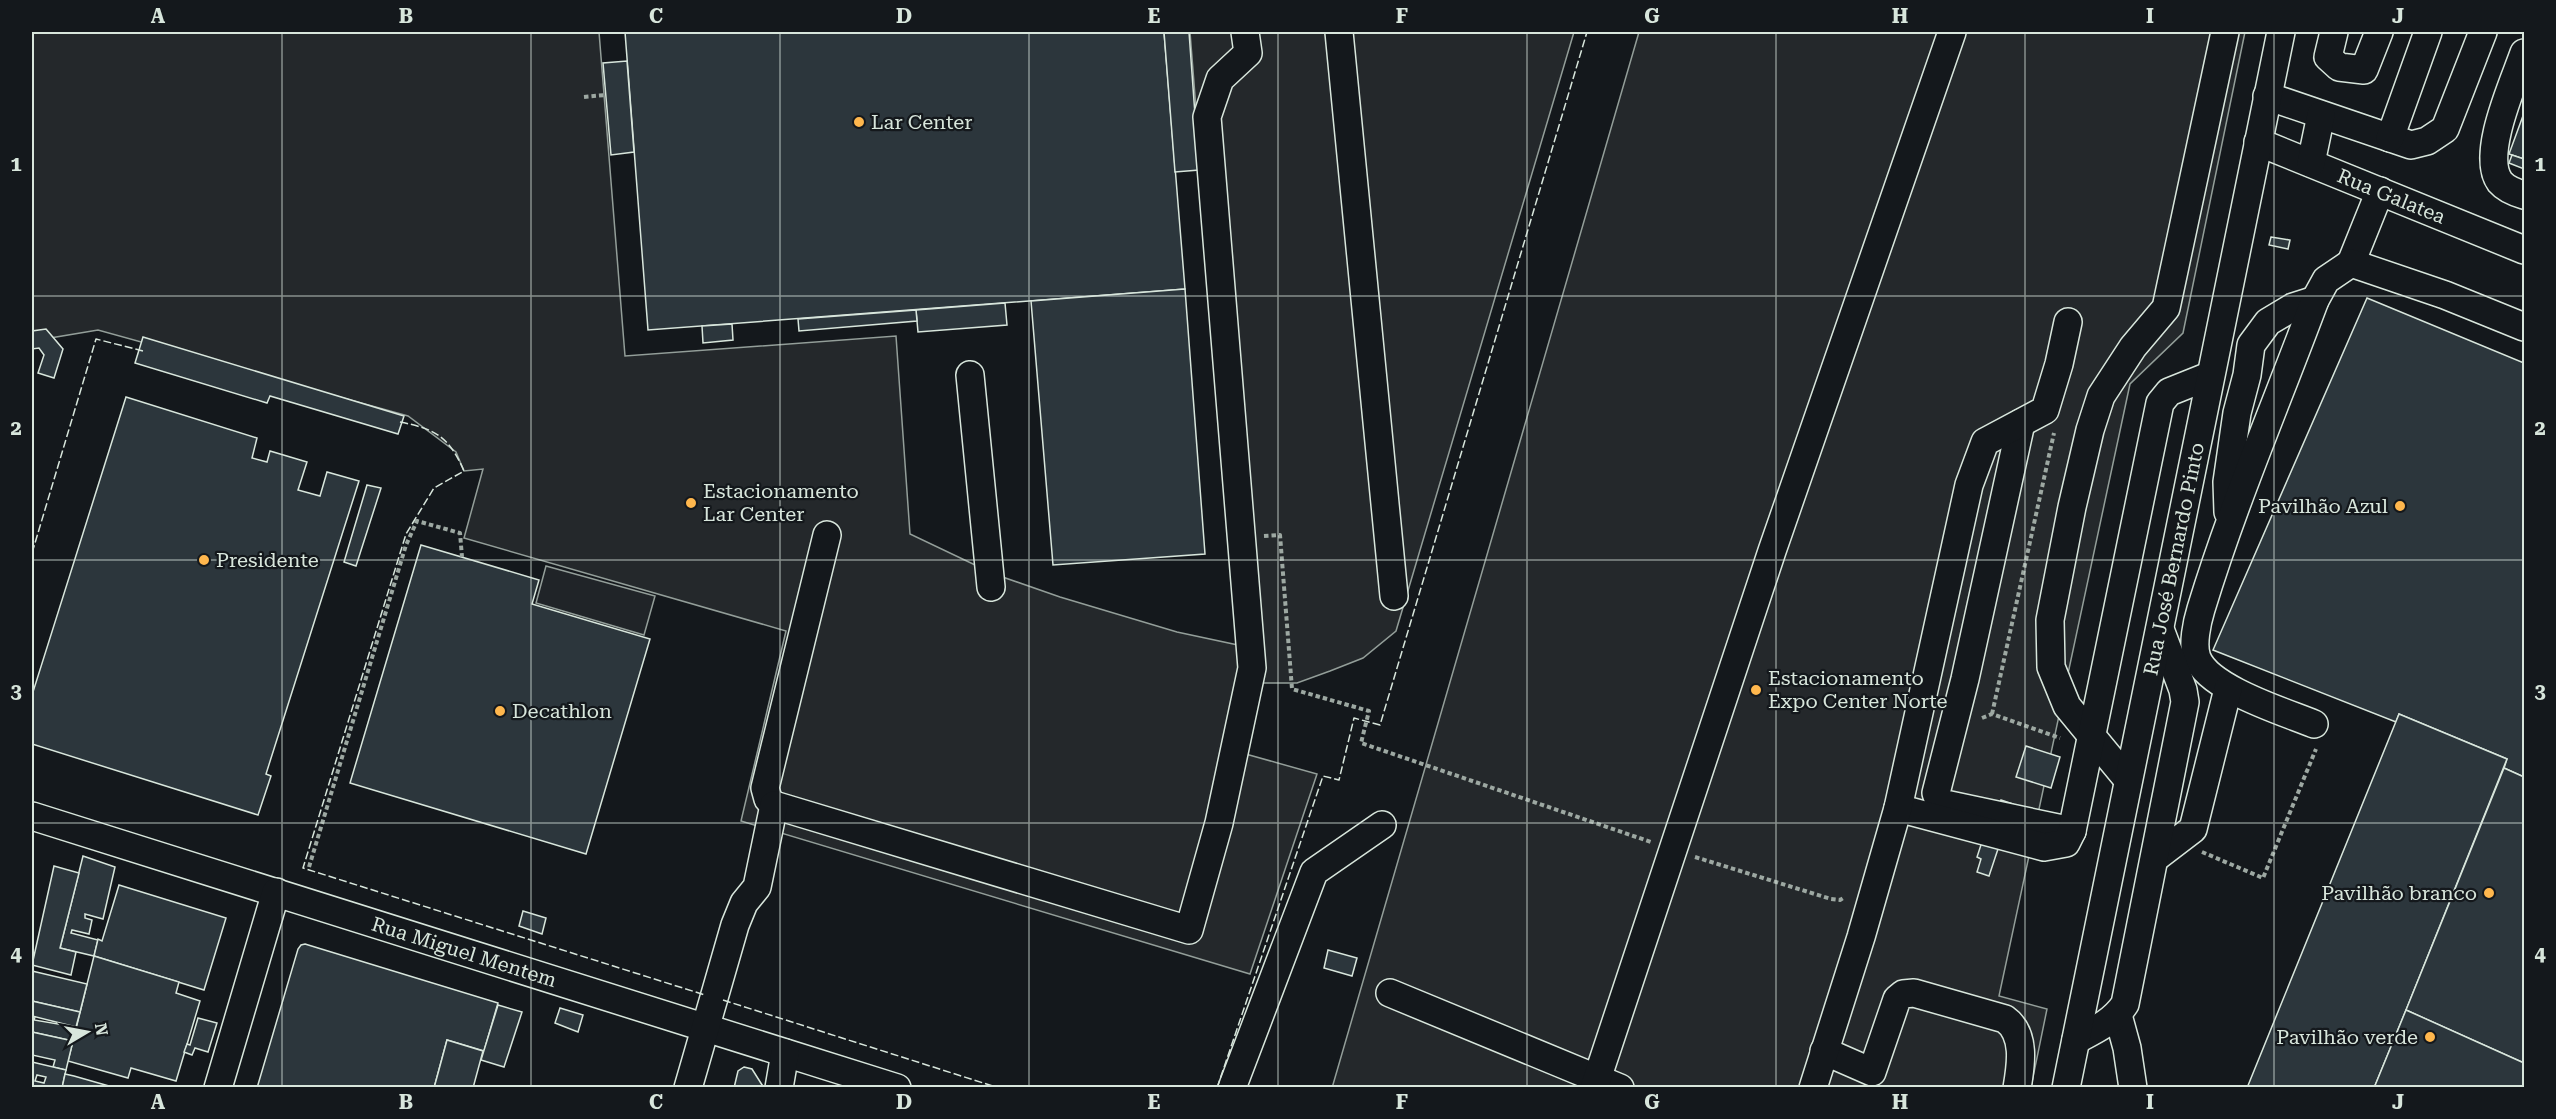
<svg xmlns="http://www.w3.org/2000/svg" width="2556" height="1119" font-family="'Roboto Serif',serif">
	<rect width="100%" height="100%" fill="#14181c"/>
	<polygon fill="#202428" stroke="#939e99" stroke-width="1.5" points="546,566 655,596 644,635 536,603"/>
	<g fill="#24282b" stroke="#939e99" stroke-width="1.5">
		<polygon points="32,32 599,32 625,356 896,336 910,534 994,574 1060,597 1177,632 1238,645 1190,32 1574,32 1396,631 1363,658 1330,671 1297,683 1262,683 1242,753 1317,774 1250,974 741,821 786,631 464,538 483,469 464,471 456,452 408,416 98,330 32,341"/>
		<polygon points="1639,32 2245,32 2183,333 2130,384 1999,996 2047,1009 2031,1087 1332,1088"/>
	</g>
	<g fill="#2c363c" stroke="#d8e6dc" stroke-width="1.5" fill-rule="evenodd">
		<polygon points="625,32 1164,32 1185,289 648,330"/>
		<polygon points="1164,32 1189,32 1199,170 1175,172"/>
		<polygon points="627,61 634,152 611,155 603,63"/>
		<polygon points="2524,113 2524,159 2509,154"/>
		<polygon points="2512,155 2524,159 2524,169 2509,163"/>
		<polygon points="2271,237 2290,240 2288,249 2269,245"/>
		<polygon points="1185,289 1205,554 1053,565 1031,301"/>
		<polygon points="2367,298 2524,363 2524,777 2504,768 2507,759 2399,714 2396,722 2213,650"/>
		<polygon points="1005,303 1007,325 918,332 916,310"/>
		<polygon points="916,310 917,321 799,331 798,319"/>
		<polygon points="732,324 733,340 703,343 702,326"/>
		<polygon points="46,329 63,349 54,378 38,373 44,355 39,348 32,349 32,331"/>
		<polygon points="143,337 404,416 398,434 270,396 267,403 135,363"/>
		<polygon points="126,397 257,438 252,458 267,462 270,451 307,462 298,490 320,496 327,472 359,481 266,774 271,776 258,815 32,744 32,695"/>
		<polygon points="367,485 381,488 356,566 344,562"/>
		<polygon points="421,545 539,580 532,604 650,639 586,854 350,783"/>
		<polygon points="2399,714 2507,759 2406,1010 2374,1088 2247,1088"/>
		<polygon points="2026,746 2060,757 2051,788 2016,777"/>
		<polygon points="2504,768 2524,777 2524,1063 2406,1010"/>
		<polygon points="2001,800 2013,804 1989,876 1977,872 1981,859 1977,857 1992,811 1997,813"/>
		<polygon points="83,856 115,867 103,919 85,914 85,918 92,920 89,934 72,930 71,933 98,940 94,956 60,948"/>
		<polygon points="54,866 79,873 60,948 76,952 71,975 32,965"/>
		<polygon points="119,885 226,918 204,990 94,956 98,939 102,941"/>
		<polygon points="523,911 546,918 542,934 519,926"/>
		<polygon points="305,944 498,1003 484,1051 447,1040 434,1088 257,1088 298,949 301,945"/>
		<polygon points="1328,950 1357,958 1352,976 1324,968"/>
		<polygon points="94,956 179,982 176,993 200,1001 176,1081 131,1068 128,1078 68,1061"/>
		<polygon points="32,971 87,984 80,1012 32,1001"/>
		<polygon points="32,1001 80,1012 76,1027 32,1016"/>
		<polygon points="498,1005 522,1012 504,1067 481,1060"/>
		<polygon points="560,1008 583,1015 578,1032 555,1023"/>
		<polygon points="2406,1010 2524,1063 2524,1088 2374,1088"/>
		<polygon points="32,1016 35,1017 34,1020 76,1027 73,1041 32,1032"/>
		<polygon points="198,1018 217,1023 208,1052 195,1048 192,1055 184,1052 187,1044 190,1045"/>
		<polygon points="32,1032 73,1041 66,1070 53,1067 55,1060 32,1055"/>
		<polygon points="447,1040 483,1051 473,1088 434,1088"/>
		<path d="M 32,1062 L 66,1070 L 62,1088 L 32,1088 ZM 37,1075 L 46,1077 L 44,1083 L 35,1081 Z"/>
		<polygon points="744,1067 752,1069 764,1088 734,1088 738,1071"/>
		<polygon points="65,1074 74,1076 116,1088 62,1088"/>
	</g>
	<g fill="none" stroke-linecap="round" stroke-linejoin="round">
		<defs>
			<g id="minor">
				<polyline points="1339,32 1394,596"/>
				<polyline points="2334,32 2328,57 2339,67 2364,70 2379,32"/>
				<path d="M 2524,53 C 2514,82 2480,155 2500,182 C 2506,189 2517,193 2524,195"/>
				<polyline points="2267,96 2411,145 2427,141 2445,129 2483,32"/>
				<polyline points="2390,138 2428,32"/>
				<path id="s1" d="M 2258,142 L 2524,250"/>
				<polyline points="2311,163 2321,115"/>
				<polyline points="2351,263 2380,191"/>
				<polyline points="970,375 991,587"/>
				<polyline points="2021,423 1965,679 1936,793 1939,801 1945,804 2072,831"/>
				<polyline points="2228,512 2227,482 2237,413 2247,375 2251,345 2268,322 2293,307 2315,300"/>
				<polyline points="827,535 765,788 768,799 774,805 1189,930 1219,823 1252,668 1207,117 1220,79 1248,53 1245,32"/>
				<path d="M 2314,724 C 2285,712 2209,689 2197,658 C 2192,645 2197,622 2201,609 C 2233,504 2277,402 2315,300 L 2326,280 L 2351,263 L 2445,295 L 2524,327"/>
				<polyline points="2128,780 2067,706 2051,667 2050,620 2072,507 2090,430 2101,396 2133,347 2166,308 2225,32"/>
				<polyline points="1898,808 2044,847 2066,843 2072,831 2160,403 2169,392 2209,376"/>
				<path id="s2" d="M 32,816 L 897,1088"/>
				<polyline points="2155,858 2193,829 2228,689"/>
				<polyline points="1390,993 1620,1088"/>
				<polyline points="2118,1015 2127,1048 2133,1088"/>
				<path d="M 2076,1040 C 2095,1030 2113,1022 2125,1004 L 2185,702 L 2183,690 L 2160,629"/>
				<path d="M 1824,1051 L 1872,1072 L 1897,999 L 1903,994 L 1914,993 L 2005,1019 C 2026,1034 2021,1065 2017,1088"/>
				<polyline points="218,1088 276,892"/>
				<polyline points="688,1088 735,925 744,903 757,887 774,805"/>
				<polyline points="779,1088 785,1053"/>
				<polyline points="1232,1088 1314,872 1382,825"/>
				<polyline points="1594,1088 1772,551 1952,32"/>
				<polyline points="1813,1088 1861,937 1898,808 1969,485 1985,442 2045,410 2059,364 2068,322"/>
				<path id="s3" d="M 2066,1088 L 2281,32"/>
			</g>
		</defs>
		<use href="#minor" stroke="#d8e6dc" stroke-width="30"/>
		<g stroke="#9da8a2" stroke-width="4" stroke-dasharray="4.5 3" stroke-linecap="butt">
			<polyline points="584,97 605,95"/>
			<polyline points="1264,536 1280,535 1292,689 1369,711 1361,743 1651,842"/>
			<polyline points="1992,714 2054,433"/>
			<polyline points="1982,718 1992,714 2060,738"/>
			<polyline points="2202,852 2263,878 2316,749"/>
			<polyline points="1695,857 1831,899 1840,900 1845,897"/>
			<polyline points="309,867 406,545 417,521 460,533 462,557"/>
		</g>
		<use href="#minor" stroke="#14181c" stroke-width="27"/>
		<g stroke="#d8e6dc" stroke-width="1.5" stroke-dasharray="8 3" stroke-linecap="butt">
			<path d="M 400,422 C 436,429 449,437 464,471 L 434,488 L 406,534 L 303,868 L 705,995"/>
			<polyline points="32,553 96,339 143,351"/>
			<polyline points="723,1000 999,1088"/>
			<polyline points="1217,1088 1323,776 1339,780 1354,718 1380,725 1587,32"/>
		</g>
	</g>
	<path fill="none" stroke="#d8e6dc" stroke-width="1.5" stroke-opacity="0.55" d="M 282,32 L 282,1088M 531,32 L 531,1088M 780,32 L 780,1088M 1029,32 L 1029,1088M 1278,32 L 1278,1088M 1527,32 L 1527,1088M 1776,32 L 1776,1088M 2025,32 L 2025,1088M 2274,32 L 2274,1088M 32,296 L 2524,296M 32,560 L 2524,560M 32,823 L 2524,823"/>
	<g fill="#ffb74d" stroke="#14181c" stroke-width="2">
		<circle cx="859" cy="122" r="6"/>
		<circle cx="691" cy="503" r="6"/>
		<circle cx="2400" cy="506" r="6"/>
		<circle cx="204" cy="560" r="6"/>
		<circle cx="1756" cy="690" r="6"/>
		<circle cx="500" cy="711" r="6"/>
		<circle cx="2489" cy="893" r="6"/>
		<circle cx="2430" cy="1037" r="6"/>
	</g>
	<g text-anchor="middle" stroke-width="4.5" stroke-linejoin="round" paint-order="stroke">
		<g font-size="20" fill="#d8e6dc" stroke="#14181c" text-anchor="start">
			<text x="871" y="129">Lar Center</text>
			<text x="703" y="498">Estacionamento<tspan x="703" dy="23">Lar Center</tspan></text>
			<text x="2388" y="513" text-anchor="end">Pavilhão Azul</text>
			<text x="216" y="567">Presidente</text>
			<text x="1768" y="685">Estacionamento<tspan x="1768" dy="23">Expo Center Norte</tspan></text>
			<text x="512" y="718">Decathlon</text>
			<text x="2477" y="900" text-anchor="end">Pavilhão branco</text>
			<text x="2418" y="1044" text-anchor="end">Pavilhão verde</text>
		</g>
		<g font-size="20" fill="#d8e6dc" stroke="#14181c">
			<text dy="7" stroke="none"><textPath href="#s1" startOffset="144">Rua Galatea</textPath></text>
			<text dy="7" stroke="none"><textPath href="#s3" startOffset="540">Rua José Bernardo Pinto</textPath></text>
			<text dy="7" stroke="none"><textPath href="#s2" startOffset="453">Rua Miguel Mentem</textPath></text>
		</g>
	</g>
	<rect width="2556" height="1119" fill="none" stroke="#14181c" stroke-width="66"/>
	<g transform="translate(87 1032) rotate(80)" stroke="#14181c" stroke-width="4.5" paint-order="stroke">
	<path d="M0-4.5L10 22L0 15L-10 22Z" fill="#d8e6dc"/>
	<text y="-9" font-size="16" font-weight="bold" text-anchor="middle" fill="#d8e6dc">N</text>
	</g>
	<rect x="33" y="33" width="2490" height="1053" fill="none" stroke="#d8e6dc" stroke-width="2"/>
	<g font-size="20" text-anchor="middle" font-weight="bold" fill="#d8e6dc">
		<text x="158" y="23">A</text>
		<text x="406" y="23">B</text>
		<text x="656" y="23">C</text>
		<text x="904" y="23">D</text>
		<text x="1154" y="23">E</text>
		<text x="1402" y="23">F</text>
		<text x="1652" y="23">G</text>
		<text x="1900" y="23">H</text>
		<text x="2150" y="23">I</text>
		<text x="2398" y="23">J</text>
		<text x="16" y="171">1</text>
		<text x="2540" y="171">1</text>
		<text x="16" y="435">2</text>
		<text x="2540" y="435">2</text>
		<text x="16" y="698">3</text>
		<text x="2540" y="698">3</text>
		<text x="16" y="961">4</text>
		<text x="2540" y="961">4</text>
		<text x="158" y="1109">A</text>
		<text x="406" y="1109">B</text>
		<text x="656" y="1109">C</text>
		<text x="904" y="1109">D</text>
		<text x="1154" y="1109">E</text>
		<text x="1402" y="1109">F</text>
		<text x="1652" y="1109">G</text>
		<text x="1900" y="1109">H</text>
		<text x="2150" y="1109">I</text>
		<text x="2398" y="1109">J</text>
	</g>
</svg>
